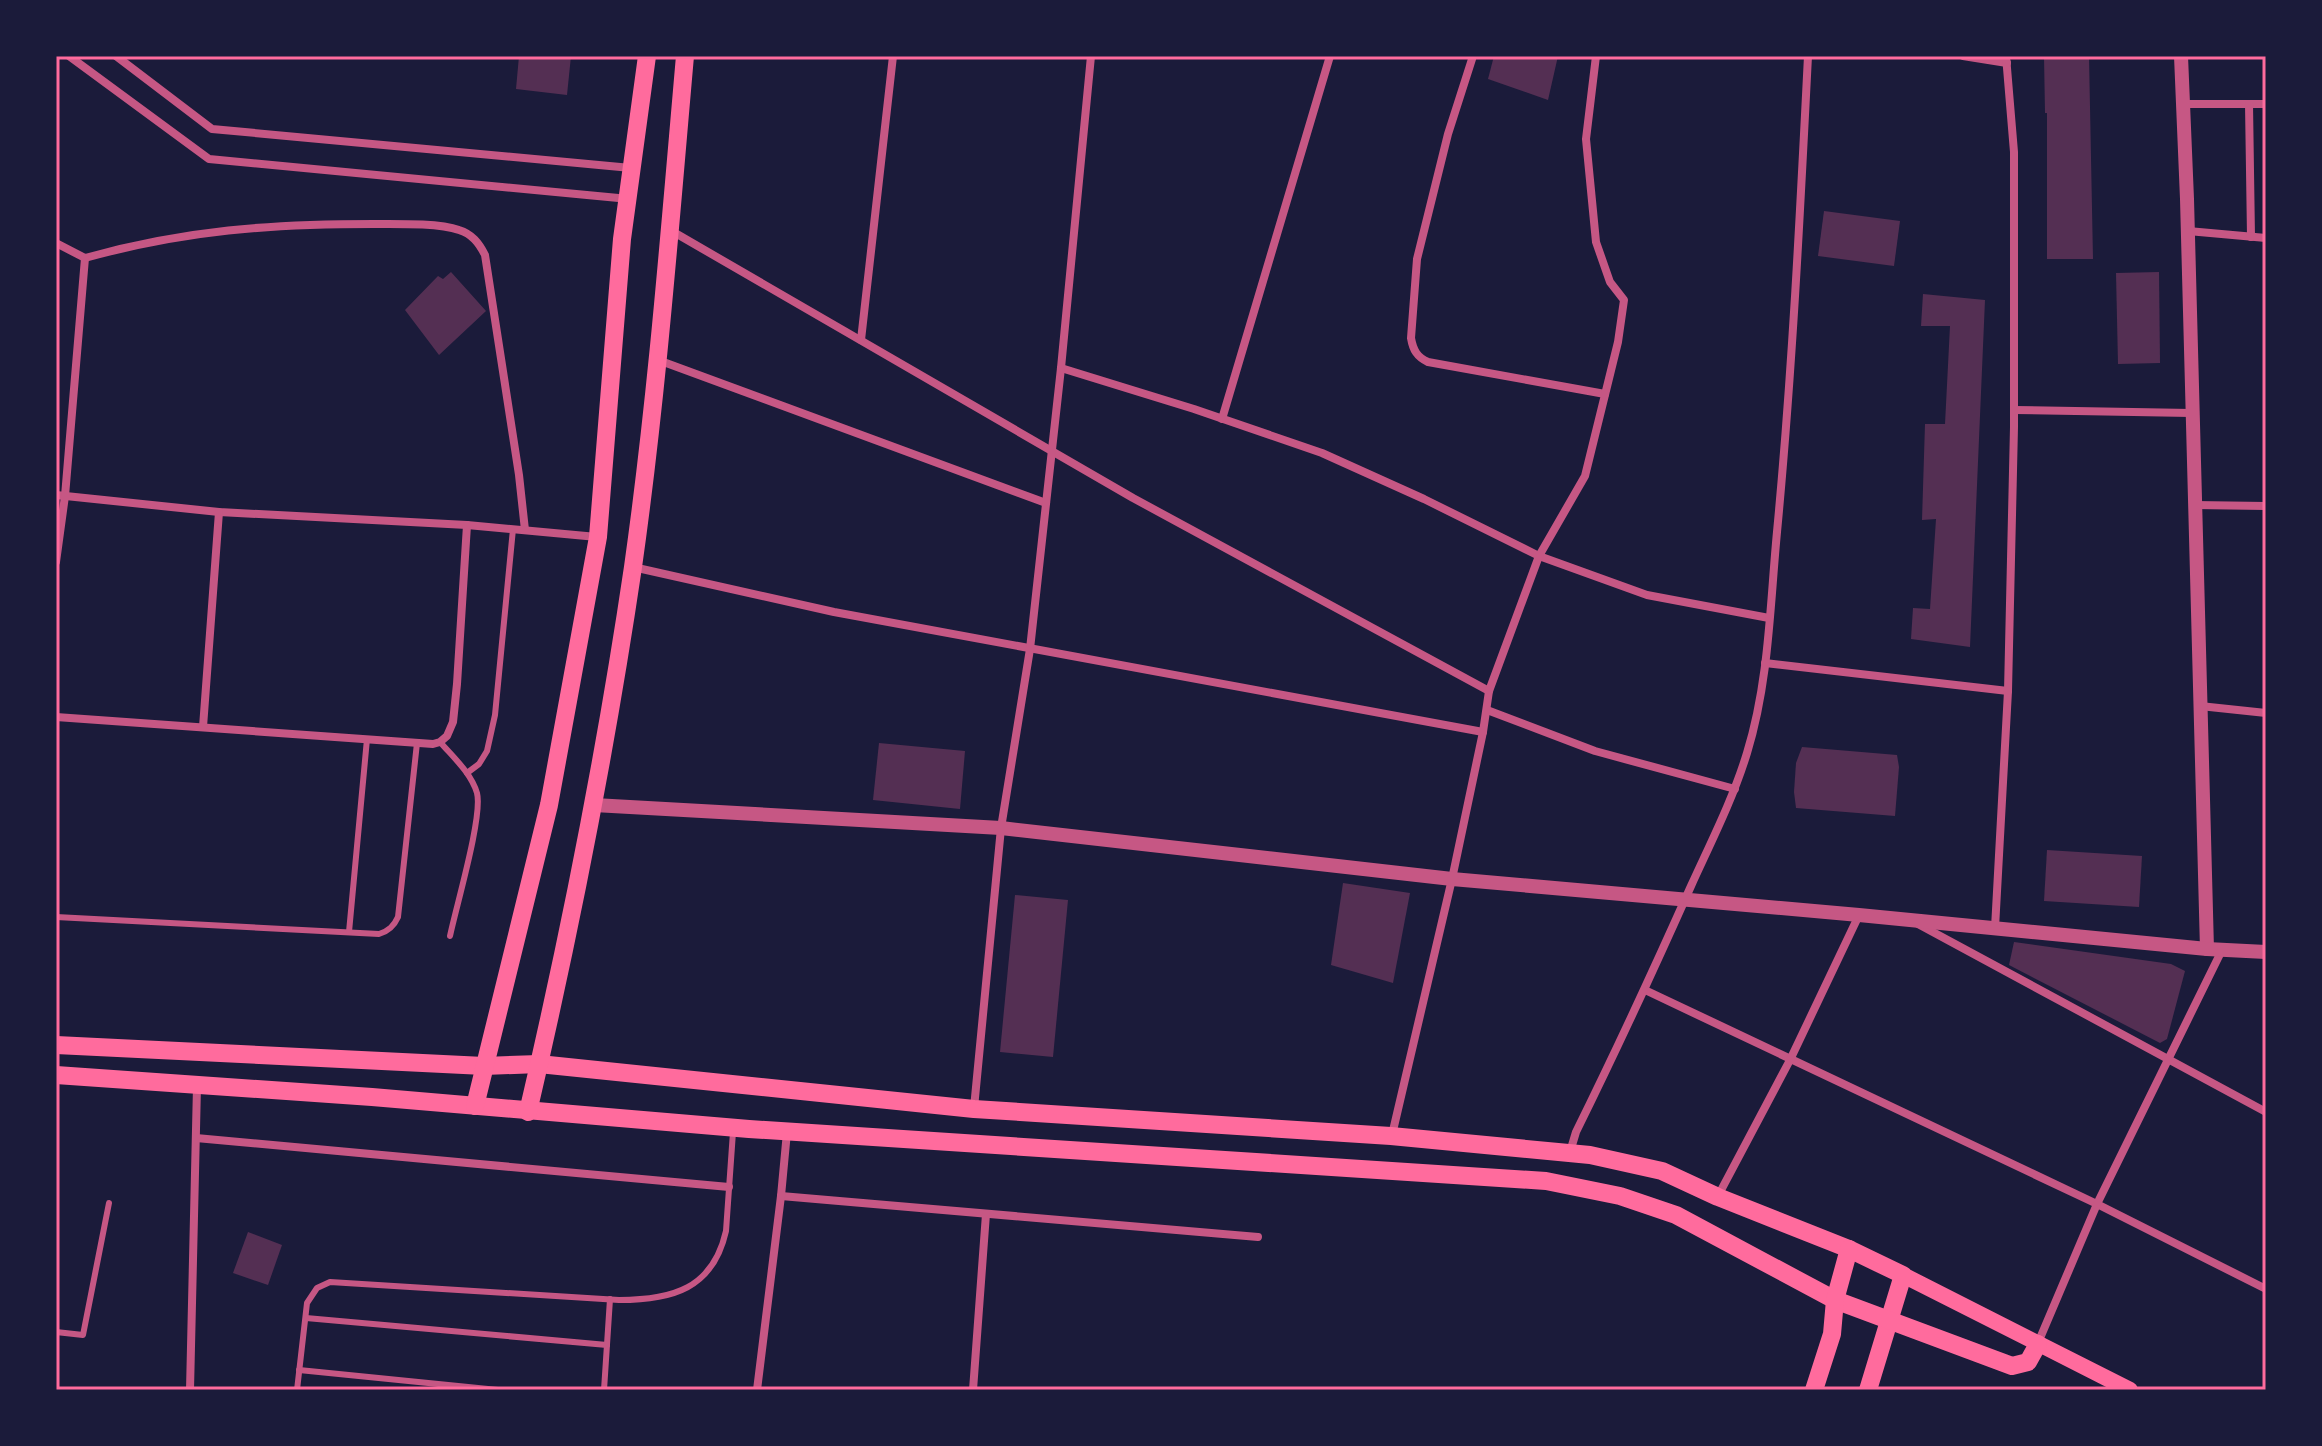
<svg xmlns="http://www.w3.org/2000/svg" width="2322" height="1446" font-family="'Fira Sans',sans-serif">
	<rect width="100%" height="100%" fill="#1b1b3a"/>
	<g fill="#542f53">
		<polygon points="519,56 571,56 567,95 516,89"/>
		<polygon points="1494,56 1558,56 1548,100 1488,79"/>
		<polygon points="2044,56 2089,56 2093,259 2047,259 2047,113 2045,113"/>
		<polygon points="1824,211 1900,221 1894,266 1818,256"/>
		<polygon points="451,272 486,311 439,355 405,310 438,276 443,279"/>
		<polygon points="2159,272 2160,363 2118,364 2116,273"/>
		<polygon points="1923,294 1985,300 1970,647 1911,639 1913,608 1930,609 1936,519 1922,520 1925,424 1945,424 1950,326 1921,326"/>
		<polygon points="879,743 965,751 960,809 873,800"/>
		<polygon points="1802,747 1897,755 1899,767 1895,816 1796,808 1794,792 1796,763"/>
		<polygon points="2047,850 2142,856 2139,907 2044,901"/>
		<polygon points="1343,883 1410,893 1393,983 1331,965"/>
		<polygon points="1015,895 1068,900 1053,1057 1000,1052"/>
		<polygon points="2014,942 2171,964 2185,971 2167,1039 2160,1043 2009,965"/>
		<polygon points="248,1232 282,1245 268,1285 233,1273"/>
	</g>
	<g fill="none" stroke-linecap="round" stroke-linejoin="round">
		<g stroke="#c65784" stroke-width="6">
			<path d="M 440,742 C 454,758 471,773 477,793 C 483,816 456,907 450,936"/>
			<polyline points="467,773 479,764 487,751 495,715 513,529"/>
			<path d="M 56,917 L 379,934 C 389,931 394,926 398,917 L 417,743"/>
			<polyline points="349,932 367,739"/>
			<polyline points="306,1318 607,1345"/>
			<polyline points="56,1332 83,1335 109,1203"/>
			<polyline points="299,1370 498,1390"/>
			<path d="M 297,1390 L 307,1303 L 317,1288 L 330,1282 L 619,1300 C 672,1300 713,1289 726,1231 L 733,1132"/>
			<polyline points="604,1390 610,1299"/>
		</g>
		<g stroke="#c65784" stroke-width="8">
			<polyline points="69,56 209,159 629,199"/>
			<polyline points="116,56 212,129 631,168"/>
			<path d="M 1473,56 L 1448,134 L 1417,259 L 1411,338 C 1413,350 1417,357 1428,362 L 1605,394"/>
			<polyline points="1963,56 2007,63"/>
			<polyline points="2183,104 2266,104"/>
			<polyline points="2249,104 2251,237"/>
			<polyline points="670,230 1133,498 1489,691"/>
			<polyline points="2188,231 2266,238"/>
			<path d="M 56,243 L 85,258 C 185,230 271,224 374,224 C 397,224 439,223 459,230 C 472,234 479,243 485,255 L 519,475 L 525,530"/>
			<polyline points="861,340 893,56"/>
			<polyline points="658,360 1046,503"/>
			<polyline points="1061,368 1194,409 1322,453 1424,499 1539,556 1647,595 1769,618"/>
			<polyline points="2014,410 2191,413"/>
			<polyline points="1222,419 1330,56"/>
			<polyline points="56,495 219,512 467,525 597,537"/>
			<polyline points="2194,505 2266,506"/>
			<polyline points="56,562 65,496 85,258"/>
			<polyline points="633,567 834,612 1483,732"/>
			<polyline points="1765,663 2008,691"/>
			<polyline points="2200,706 2266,713"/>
			<polyline points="1487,710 1595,751 1735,789"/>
			<polyline points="56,717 433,744 440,742 447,736 453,722 457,684 467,525"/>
			<polyline points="203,727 219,512"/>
			<polyline points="1918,924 2266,1112"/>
			<polyline points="1995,928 2008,691 2014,427 2014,152 2006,56"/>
			<polyline points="1645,990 2097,1204 2266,1289"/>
			<polyline points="974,1108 1001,828 1030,649 1061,368 1091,56"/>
			<polyline points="1392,1135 1452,879 1483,732 1489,691 1539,556 1585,476 1618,342 1624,300 1610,282 1596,242 1586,139 1596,56"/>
			<polyline points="196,1138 729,1187"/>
			<path d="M 1570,1152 L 1576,1132 C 1616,1051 1654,969 1691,886 C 1711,842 1733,799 1747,753 C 1769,682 1770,605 1777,532 C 1792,374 1800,215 1808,56"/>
			<polyline points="781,1196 1258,1237"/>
			<polyline points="1718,1196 1790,1060 1859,915"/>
			<polyline points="2038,1343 2097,1204 2222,950"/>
			<polyline points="190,1390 197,1086"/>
			<polyline points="757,1390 781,1196 787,1132"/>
			<polyline points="973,1390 986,1214"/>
		</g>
		<g stroke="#c65784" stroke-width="14">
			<polyline points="2181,56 2187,199 2207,949"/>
			<polyline points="594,805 1001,828 1452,879 1859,915 2207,949 2266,952"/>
		</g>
		<polyline stroke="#ff6b9d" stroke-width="16" points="1903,1275 2130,1390"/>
		<g stroke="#ff6b9d" stroke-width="18">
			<polyline points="56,1045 484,1066 539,1064 974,1109 1391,1136 1590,1155 1662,1171 1718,1197 1849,1249 1903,1275 1868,1390"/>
			<polyline points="56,1075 372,1097 749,1129 1546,1181 1620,1196 1676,1215 1835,1300 2012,1366 2028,1362 2038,1344"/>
			<polyline points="475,1106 549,805 598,537 622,239 647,56"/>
			<path d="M 528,1112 C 570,932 606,750 633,567 C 657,397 670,226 685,56"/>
			<polyline points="1814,1390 1832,1334 1835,1300 1849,1249"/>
		</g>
	</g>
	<rect width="2322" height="1446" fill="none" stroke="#1b1b3a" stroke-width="116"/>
	<rect x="58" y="58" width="2206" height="1330" fill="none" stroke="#ff6b9d" stroke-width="3"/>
</svg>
